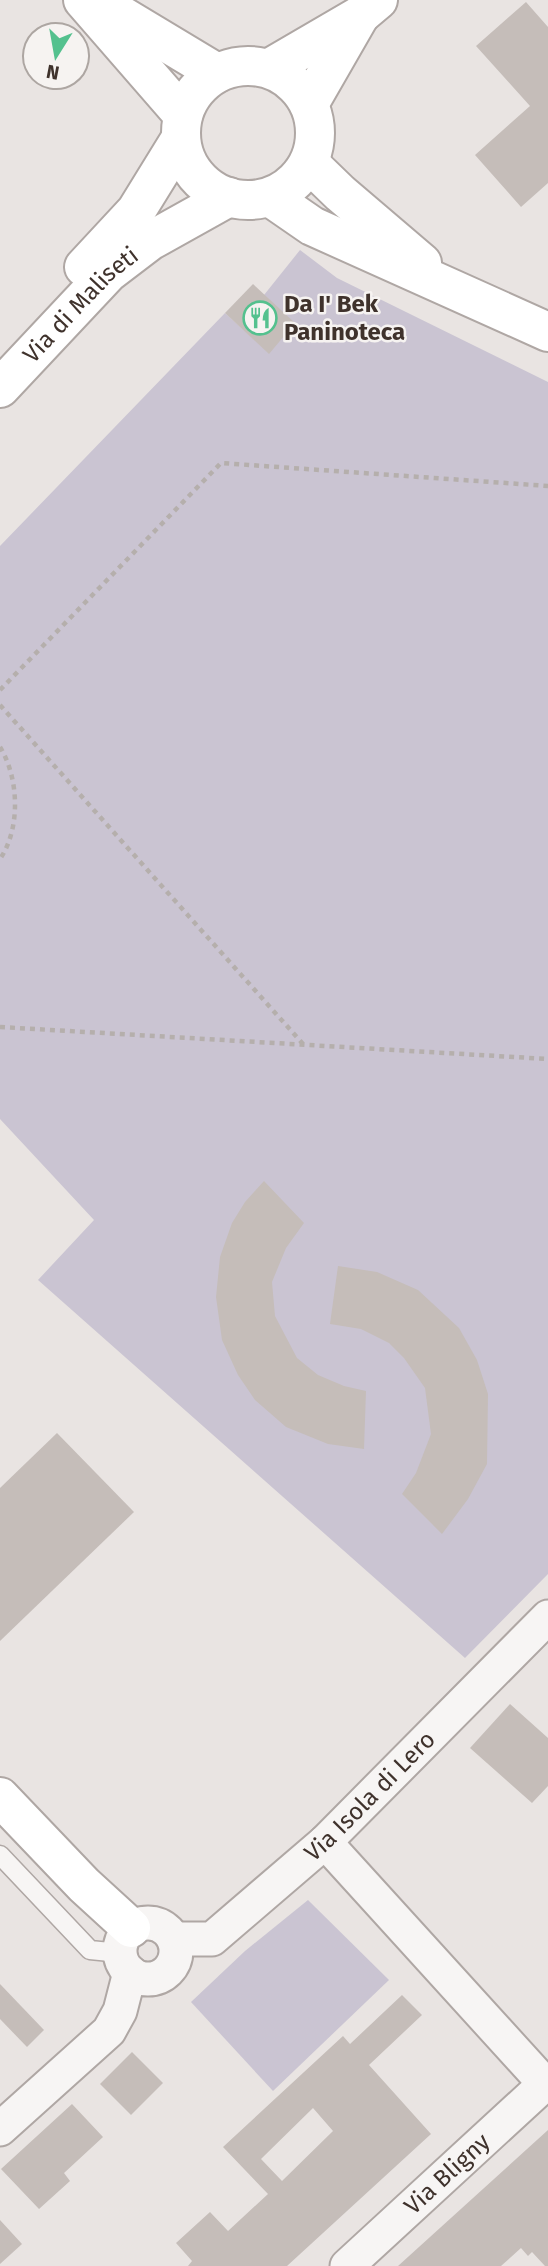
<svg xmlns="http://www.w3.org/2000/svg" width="548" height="2266" font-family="'Fira Sans',sans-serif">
	<rect width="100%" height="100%" fill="#e9e4e2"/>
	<g fill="#cac4d2">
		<polygon points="300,250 337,278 548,382 548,1574 465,1658 38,1280 94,1220 0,1119 0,546 225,313 269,353 264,295"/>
		<polygon points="308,1900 389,1980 273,2091 191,2002 245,1951"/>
	</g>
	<g fill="#c5bdb9" fill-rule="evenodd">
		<polygon points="526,2 548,27 548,183 521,207 475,155 530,106 476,46"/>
		<polygon points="253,284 295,323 269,354 225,313"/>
		<polygon points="264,1181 304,1223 286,1248 272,1282 275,1316 297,1358 318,1375 344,1386 366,1391 364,1449 328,1444 286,1427 255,1400 238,1375 222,1340 216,1297 220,1257 232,1223 245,1202"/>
		<polygon points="338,1266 377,1272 418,1290 459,1328 477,1360 488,1394 487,1464 468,1499 442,1534 402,1494 416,1473 431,1434 425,1388 404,1358 389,1343 361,1329 330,1324"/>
		<polygon points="57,1433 134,1512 0,1641 0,1488"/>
		<polygon points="510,1704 548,1738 548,1786 532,1803 470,1748"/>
		<polygon points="0,1984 44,2030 27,2047 0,2019"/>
		<path d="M 402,1995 L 422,2015 L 369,2065 L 431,2134 L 287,2266 L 188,2266 L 192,2261 L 176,2243 L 210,2212 L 228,2231 L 268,2194 L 223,2147 L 343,2036 L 350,2044 ZM 313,2108 L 333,2131 L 282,2181 L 261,2159 Z"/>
		<polygon points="132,2052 163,2083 131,2115 100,2084"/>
		<polygon points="72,2104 103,2137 64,2173 70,2181 39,2209 1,2169"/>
		<polygon points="548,2130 548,2266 545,2266 532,2252 528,2256 521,2248 501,2266 398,2266"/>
		<polygon points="0,2220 22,2244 0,2264"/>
	</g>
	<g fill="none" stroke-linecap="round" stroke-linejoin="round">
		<defs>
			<polyline id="lane" points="0,1855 90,1950 120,1953"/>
			<g id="street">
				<polyline points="325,1842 545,2084"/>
				<circle cx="148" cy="1951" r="28"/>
				<path id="s1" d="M 175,1939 L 212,1939 L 325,1842 L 548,1617"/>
				<polyline points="0,2129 109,2031 120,2011 130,1972"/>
				<path id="s2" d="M 347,2266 L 548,2081"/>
			</g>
			<g id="secondary">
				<polyline points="83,0 183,115"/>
				<polyline points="99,2 217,73"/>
				<circle cx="248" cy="133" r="67"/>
				<polyline points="270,68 359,16 378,0"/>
				<polyline points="309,104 359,17"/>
				<polyline points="309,163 340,193 422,263"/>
				<polyline points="270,197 312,226 548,332"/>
				<polyline points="84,267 136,211 181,138"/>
				<path id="s3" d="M 0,388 L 108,273 L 150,241 L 229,197"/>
				<polyline points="0,1797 84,1885 131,1928"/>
			</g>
		</defs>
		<use href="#lane" stroke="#afa7a4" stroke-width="21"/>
		<use href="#street" stroke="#afa7a4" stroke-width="37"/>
		<use href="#secondary" stroke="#afa7a4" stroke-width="42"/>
		<g stroke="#b5afac" stroke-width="4.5" stroke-dasharray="5 5" stroke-linecap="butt">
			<polyline points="0,690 221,463 548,486"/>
			<polyline points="0,705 303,1044"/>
			<path d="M 0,747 C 19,778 21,828 0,859"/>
			<polyline points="0,1027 548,1059"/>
		</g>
		<use href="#lane" stroke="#f7f5f4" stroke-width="18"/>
		<use href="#street" stroke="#f7f5f4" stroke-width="33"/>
		<use href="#secondary" stroke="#fff" stroke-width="38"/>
	</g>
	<defs>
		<symbol id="restaurant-ring" viewBox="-11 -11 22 22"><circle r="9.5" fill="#f6f3f1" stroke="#54c18e" stroke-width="1.5"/><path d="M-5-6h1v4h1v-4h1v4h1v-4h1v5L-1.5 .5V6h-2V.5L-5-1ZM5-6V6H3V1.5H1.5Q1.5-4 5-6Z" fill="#54c18e"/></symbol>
	</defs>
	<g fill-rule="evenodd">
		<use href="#restaurant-ring" x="241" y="299" width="38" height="38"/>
	</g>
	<g text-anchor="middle" stroke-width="5" stroke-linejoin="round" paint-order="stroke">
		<g font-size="24" font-weight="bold" fill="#3f322c" stroke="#f6f3f1" text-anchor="start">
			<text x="284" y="312">Da I' Bek<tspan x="284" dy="28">Paninoteca</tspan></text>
		</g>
		<g font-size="24" fill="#3f322c" stroke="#f6f3f1">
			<text dy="8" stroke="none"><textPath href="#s3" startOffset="116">Via di Maliseti</textPath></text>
			<text dy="8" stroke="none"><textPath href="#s1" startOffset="250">Via Isola di Lero</textPath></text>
			<text dy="8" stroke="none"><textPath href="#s2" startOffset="136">Via Bligny</textPath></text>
		</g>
	</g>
	<g transform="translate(56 56) rotate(191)"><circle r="33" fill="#f6f3f1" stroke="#ada6a2" stroke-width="2"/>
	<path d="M0-5L12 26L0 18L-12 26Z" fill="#54c18e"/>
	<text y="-10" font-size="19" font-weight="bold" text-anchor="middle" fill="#3f322c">N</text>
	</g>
</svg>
